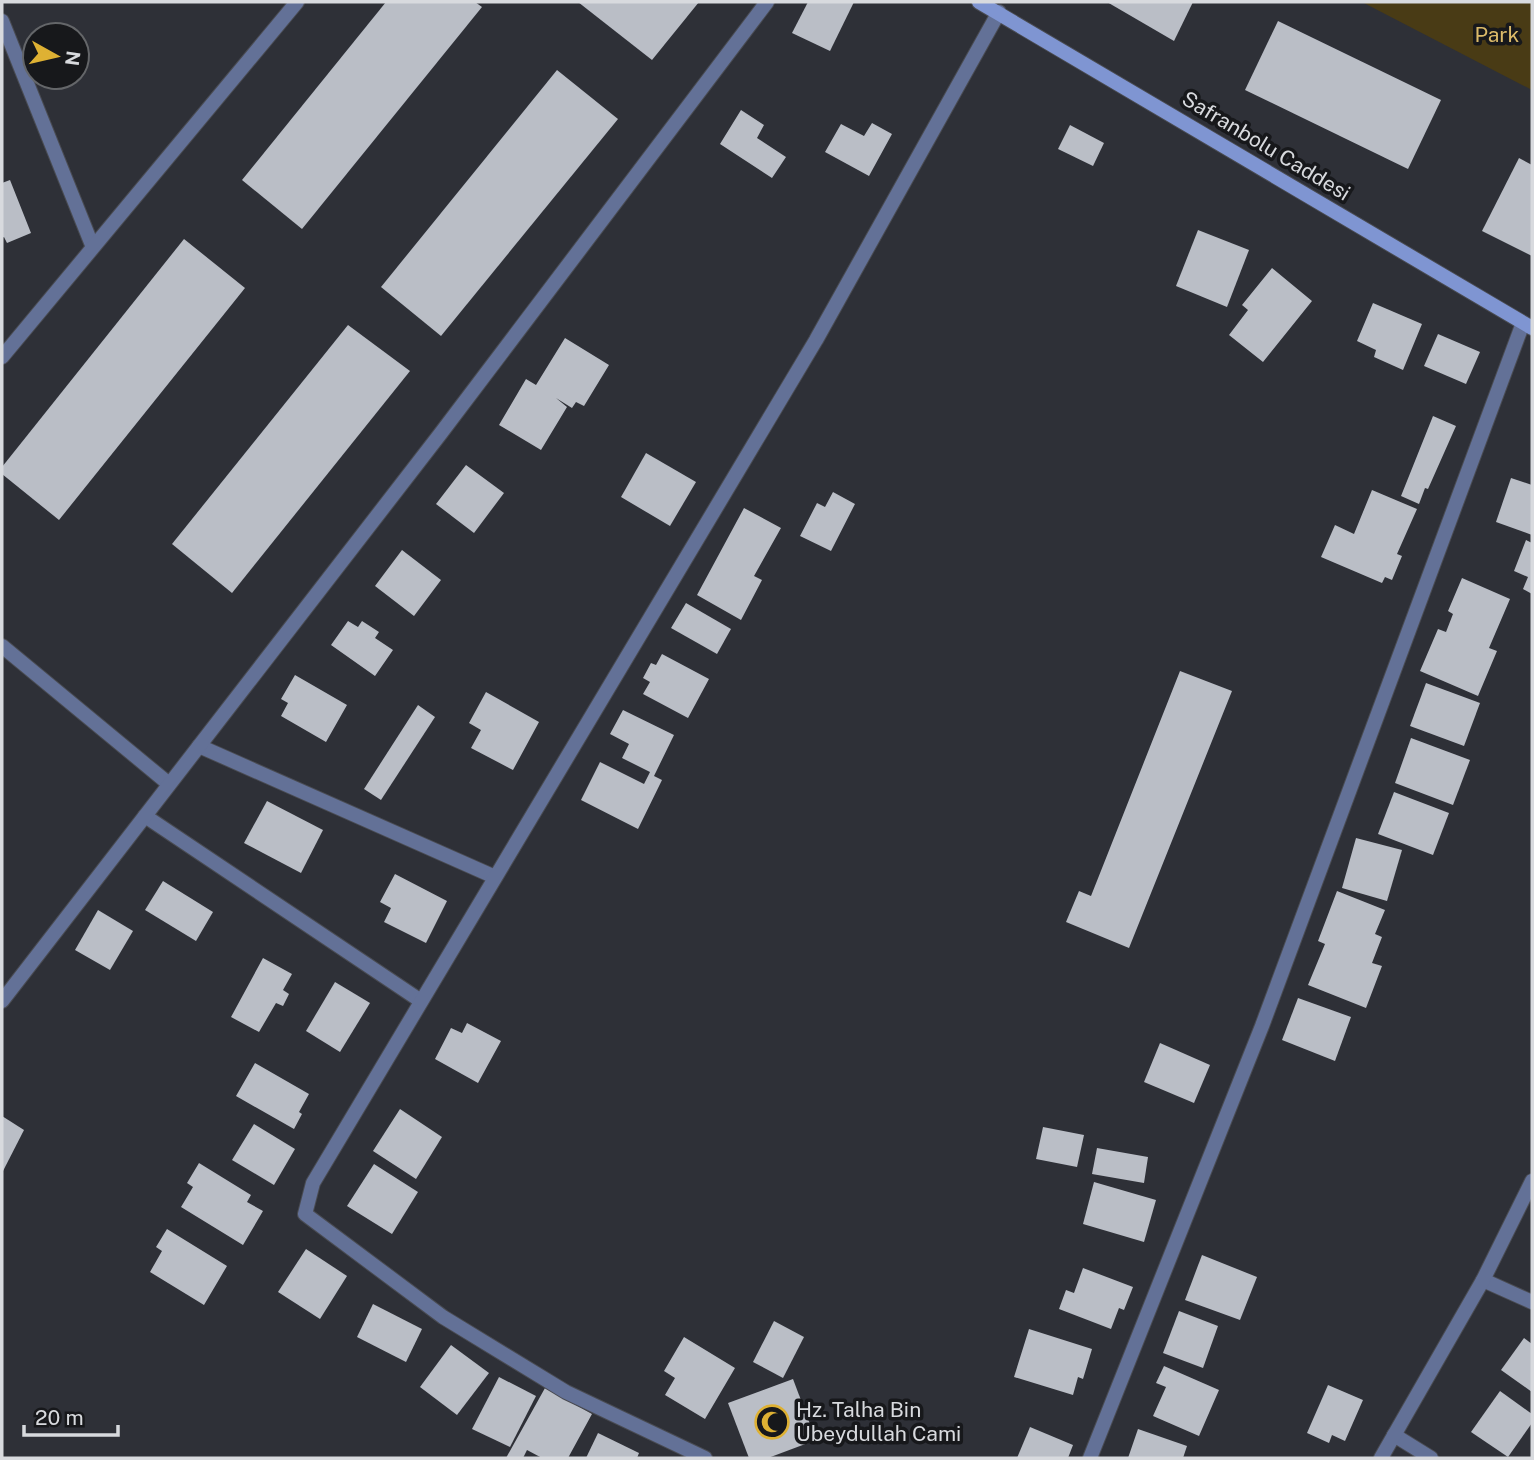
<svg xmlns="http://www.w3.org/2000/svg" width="1534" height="1460" font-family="'Public Sans',sans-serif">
	<rect width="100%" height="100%" fill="#2e3037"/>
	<polygon fill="#493b15" points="1362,2 1532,2 1532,90"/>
	<g fill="#babec6">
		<polygon points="386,2 475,2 482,7 302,229 242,180"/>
		<polygon points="578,2 699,2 652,60"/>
		<polygon points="808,2 854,2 830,51 792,33"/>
		<polygon points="1107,2 1193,2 1174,41"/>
		<polygon points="1278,21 1441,100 1408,169 1245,90"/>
		<polygon points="557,70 618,119 441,336 381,287"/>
		<polygon points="741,110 764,125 757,138 786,157 772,178 720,144"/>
		<polygon points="872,123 892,134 869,176 825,152 841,124 864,136"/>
		<polygon points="1070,125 1104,143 1093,166 1058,149"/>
		<polygon points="1519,158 1532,165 1532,256 1482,231"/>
		<polygon points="10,180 31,233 7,243 4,237 2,238 2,183"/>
		<polygon points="1198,230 1249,250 1227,307 1176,286"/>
		<polygon points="184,239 245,288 59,520 2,474 2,467"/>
		<polygon points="1272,268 1312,301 1263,362 1229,335 1248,310 1242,305"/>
		<polygon points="1373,303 1422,324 1403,370 1374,357 1376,350 1357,341"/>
		<polygon points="348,325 410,371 232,593 172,544"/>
		<polygon points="1438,334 1480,352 1466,384 1424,366"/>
		<polygon points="565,338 609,365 584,406 576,402 572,408 556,398 567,407 541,450 499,425 526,379 536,385"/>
		<polygon points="1433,416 1456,426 1428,489 1425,488 1419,504 1401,496"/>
		<polygon points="646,453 696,482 670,526 621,497"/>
		<polygon points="466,465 504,493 474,533 436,504"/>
		<polygon points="1511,478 1532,485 1532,535 1496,522"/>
		<polygon points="1372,490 1417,509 1397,554 1402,556 1392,580 1385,577 1382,583 1321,557 1335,525 1354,534"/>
		<polygon points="833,492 855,504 831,551 800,536 817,503 825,507"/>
		<polygon points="744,508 781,528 754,576 762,580 741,620 697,595"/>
		<polygon points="1526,540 1532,543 1532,594 1523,589 1528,577 1514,571"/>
		<polygon points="402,550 441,580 414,616 375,586"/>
		<polygon points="1462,578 1510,599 1489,648 1497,651 1478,696 1420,671 1438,629 1446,632 1453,614 1448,611"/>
		<polygon points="686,603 731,629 717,654 671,628"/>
		<polygon points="348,621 358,627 362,621 379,632 375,638 393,650 375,676 331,645"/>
		<polygon points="662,654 709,679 688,718 643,694 650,682 643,678 651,663 656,665"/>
		<polygon points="1180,671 1232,691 1129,948 1066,922 1079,891 1091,896"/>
		<polygon points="295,675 347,705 326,742 281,716 288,703 281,699"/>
		<polygon points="1426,683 1480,703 1464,746 1410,726"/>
		<polygon points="486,692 539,722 513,770 471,748 481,730 469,723"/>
		<polygon points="418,705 435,717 381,800 364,789"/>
		<polygon points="623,710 674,735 654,776 662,780 638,829 581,800 600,762 644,784 650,772 622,758 629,744 610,734"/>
		<polygon points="1411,738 1470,760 1453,805 1395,783"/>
		<polygon points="1394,792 1449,813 1433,855 1378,834"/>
		<polygon points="267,801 323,830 301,873 244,843"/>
		<polygon points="1356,838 1402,850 1387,901 1342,888"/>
		<polygon points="395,874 447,901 426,943 384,922 391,908 380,902"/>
		<polygon points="163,881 213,912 196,941 145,910"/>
		<polygon points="1337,891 1385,910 1375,934 1382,937 1372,963 1382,966 1366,1008 1308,985 1325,944 1318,941"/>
		<polygon points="98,910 133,931 110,970 75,950"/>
		<polygon points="263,958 292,974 283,990 289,994 283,1006 276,1003 259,1032 231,1017"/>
		<polygon points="335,982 370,1003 340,1052 306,1031"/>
		<polygon points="1298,998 1351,1017 1335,1061 1282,1040"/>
		<polygon points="467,1023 501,1041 478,1083 435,1059 451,1028 462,1033"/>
		<polygon points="1160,1043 1210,1065 1194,1103 1144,1082"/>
		<polygon points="255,1063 309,1094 299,1112 302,1114 294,1129 236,1096"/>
		<polygon points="400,1109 442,1137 416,1179 373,1151"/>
		<polygon points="2,1116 24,1130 2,1173"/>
		<polygon points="254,1124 295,1149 274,1185 232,1160"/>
		<polygon points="1043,1127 1084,1135 1077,1167 1036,1159"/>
		<polygon points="1097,1148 1148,1157 1144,1183 1092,1174"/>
		<polygon points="199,1163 251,1195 247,1202 263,1211 243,1245 181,1207 193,1187 187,1183"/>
		<polygon points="374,1164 418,1192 392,1234 347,1206"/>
		<polygon points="1094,1182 1156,1200 1144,1242 1083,1224"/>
		<polygon points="167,1229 227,1266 204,1305 150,1272 162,1251 156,1247"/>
		<polygon points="306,1249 347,1276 320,1319 278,1292"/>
		<polygon points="1202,1255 1257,1277 1240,1320 1185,1300"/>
		<polygon points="1083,1268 1133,1287 1124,1310 1119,1308 1111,1329 1059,1309 1066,1290 1074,1293"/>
		<polygon points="373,1304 422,1329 406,1362 357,1337"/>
		<polygon points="1179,1311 1218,1326 1203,1368 1163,1353"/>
		<polygon points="774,1321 804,1337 783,1378 753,1362"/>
		<polygon points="1029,1329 1092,1349 1083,1379 1078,1377 1073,1395 1014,1377"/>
		<polygon points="684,1337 735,1368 705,1419 665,1395 675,1378 664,1371"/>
		<polygon points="1524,1338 1532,1344 1532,1392 1501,1370"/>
		<polygon points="451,1345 489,1373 457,1415 420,1387"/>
		<polygon points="1164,1366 1219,1390 1199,1436 1153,1416 1166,1387 1156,1383"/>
		<polygon points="499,1377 536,1396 510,1447 472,1429"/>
		<polygon points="793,1379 816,1440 768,1458 749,1458 728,1403"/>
		<polygon points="1328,1385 1363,1400 1345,1441 1332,1435 1329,1443 1307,1433"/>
		<polygon points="545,1388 592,1414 568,1458 542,1458 527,1450 523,1458 506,1458"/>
		<polygon points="1500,1391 1532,1414 1532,1423 1508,1457 1471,1432"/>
		<polygon points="1030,1427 1073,1445 1068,1458 1017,1458"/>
		<polygon points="1138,1429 1187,1446 1183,1458 1128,1458"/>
		<polygon points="598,1433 639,1453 637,1458 586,1458"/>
	</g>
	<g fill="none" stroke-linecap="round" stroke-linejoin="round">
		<defs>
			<g id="street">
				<polyline points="2,21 92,245"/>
				<polyline points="2,357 297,2"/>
				<polyline points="2,646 169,784"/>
				<polyline points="199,746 495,877"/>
				<polyline points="145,816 421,1001"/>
				<polyline points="2,1001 441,433 767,2"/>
				<polyline points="1483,1280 1532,1302"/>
				<polyline points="1394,1435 1431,1458"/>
				<polyline points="705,1458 566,1392 443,1317 305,1214 313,1183 816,340 999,12"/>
				<polyline points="1090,1458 1262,1026 1523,323"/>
				<polyline points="1381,1458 1483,1280 1532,1181"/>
			</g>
			<polyline id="secondary" points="979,2 1532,328"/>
		</defs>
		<use href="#street" stroke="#494b52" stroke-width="16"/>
		<use href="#secondary" stroke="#494b52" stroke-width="16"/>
		<use href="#street" stroke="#637197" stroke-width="14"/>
		<use href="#secondary" stroke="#7f95d2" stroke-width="14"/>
	</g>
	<defs>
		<symbol id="mosque-ring" viewBox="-11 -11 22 22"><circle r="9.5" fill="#17181b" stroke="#deb133" stroke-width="1.5"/><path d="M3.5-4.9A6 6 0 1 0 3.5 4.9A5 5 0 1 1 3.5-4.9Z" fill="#deb133"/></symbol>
	</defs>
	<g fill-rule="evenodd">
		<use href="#mosque-ring" x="753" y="1403" width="38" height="38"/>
	</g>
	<g text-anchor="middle" stroke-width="7" stroke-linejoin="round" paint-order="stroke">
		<g font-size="21" fill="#dbba69" stroke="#17181b">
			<text x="1497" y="42">Park</text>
		</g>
		<g font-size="21" fill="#d8dade" stroke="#17181b">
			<text transform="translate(1266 146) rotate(31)" y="7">Safranbolu Caddesi</text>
		</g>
		<g font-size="21" fill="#d8dade" stroke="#17181b" text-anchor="start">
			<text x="796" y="1417">Hz. Talha Bin<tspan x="796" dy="24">Ubeydullah Cami</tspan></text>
		</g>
	</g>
	<rect width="1534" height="1460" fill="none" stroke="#d8dade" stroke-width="7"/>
	<g transform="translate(56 56) rotate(98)"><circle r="33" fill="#17181b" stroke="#646669" stroke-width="2"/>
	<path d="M0-5L12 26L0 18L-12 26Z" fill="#deb133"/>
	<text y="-10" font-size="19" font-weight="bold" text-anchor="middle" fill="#d8dade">N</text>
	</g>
	<path d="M24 1425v10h94v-10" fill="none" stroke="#d8dade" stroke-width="3.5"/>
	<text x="35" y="1425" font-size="21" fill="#d8dade" stroke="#17181b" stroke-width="5" paint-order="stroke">20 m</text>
</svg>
